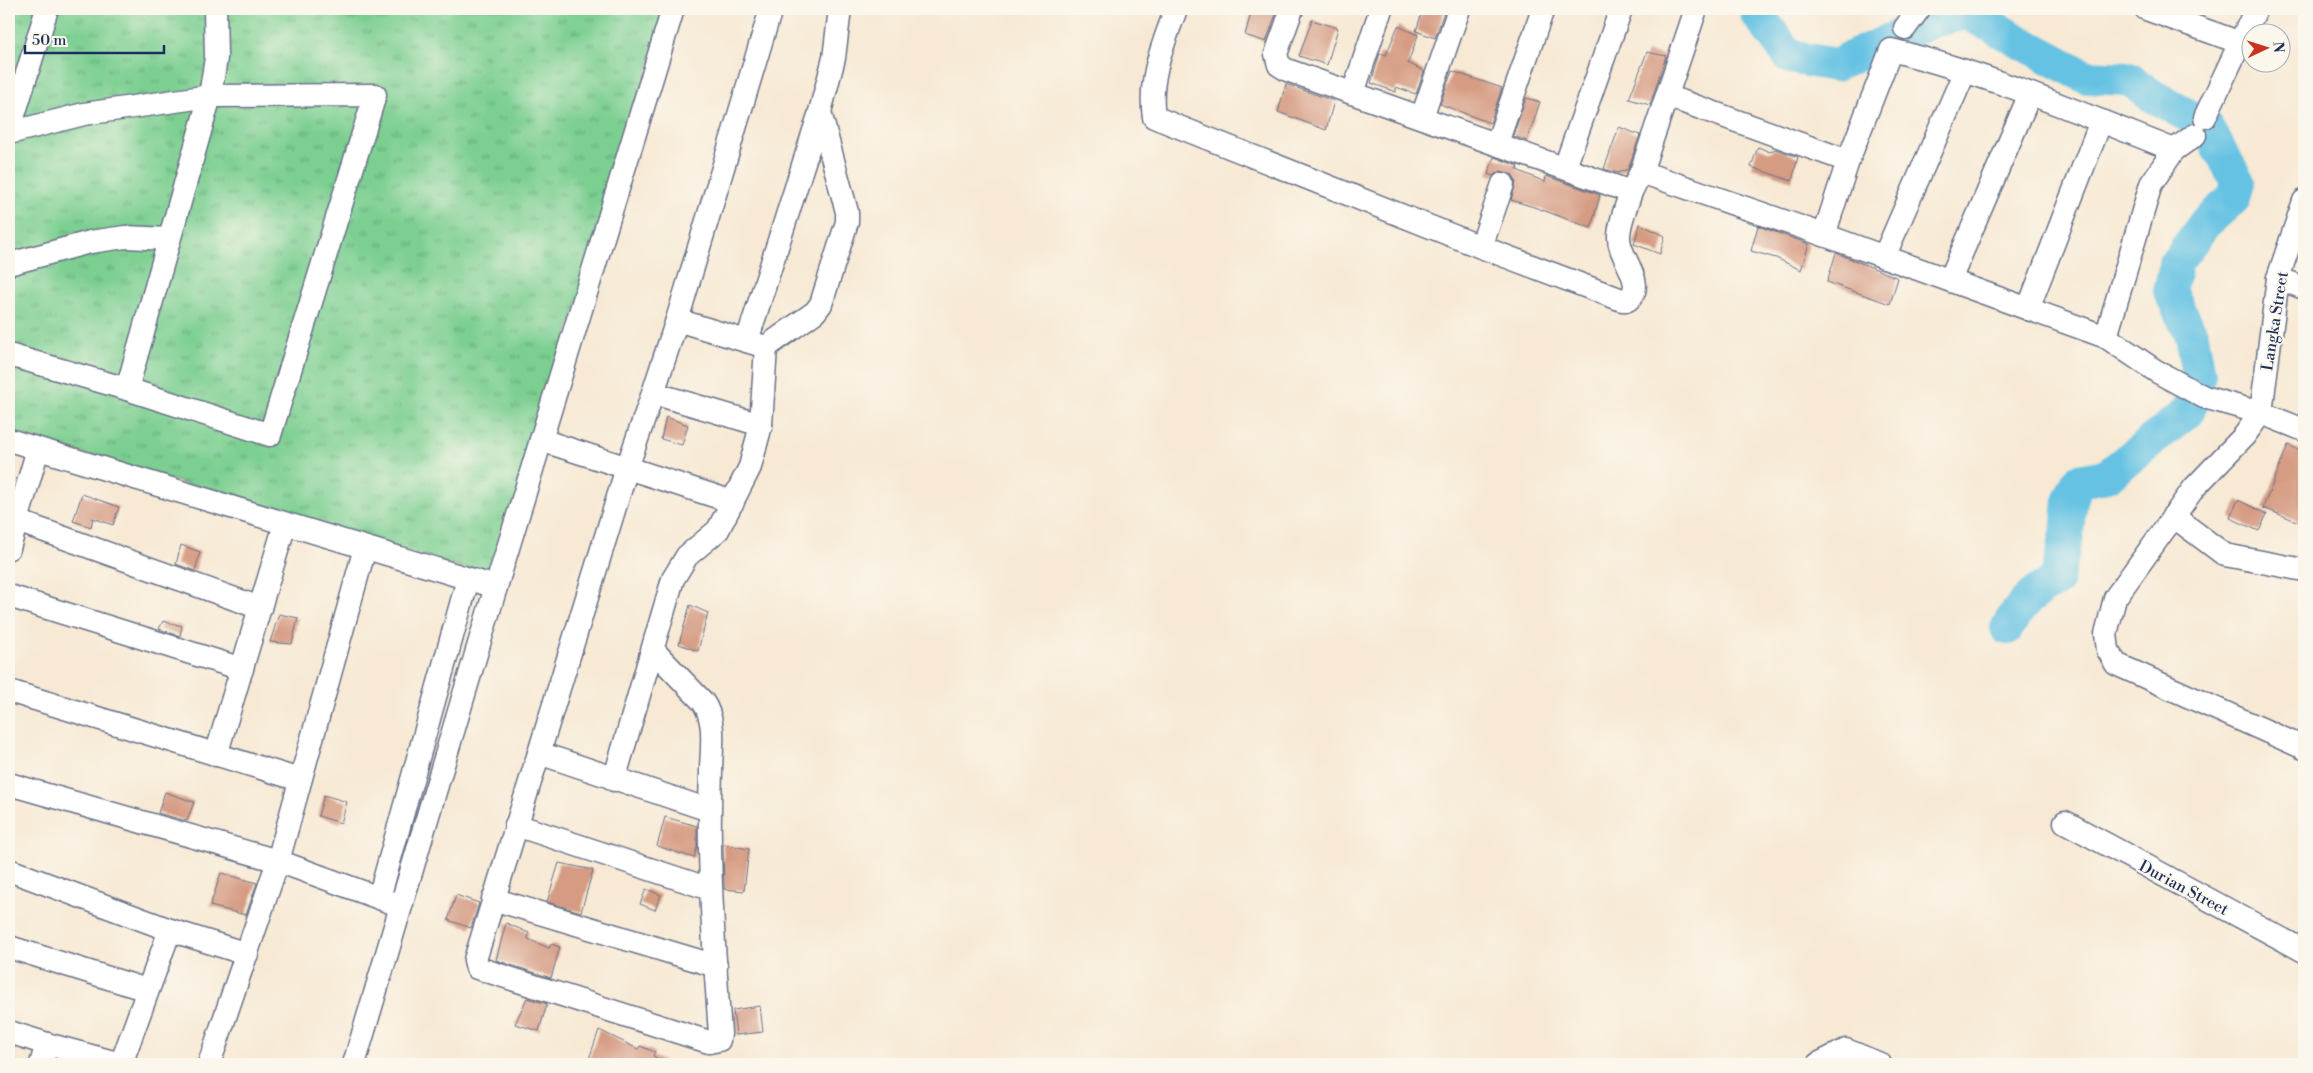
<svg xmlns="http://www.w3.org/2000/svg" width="2313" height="1073" font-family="'Libre Bodoni',serif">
	<defs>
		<pattern id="grass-tufts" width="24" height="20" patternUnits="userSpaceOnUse" patternTransform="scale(1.25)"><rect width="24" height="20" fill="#7bcf91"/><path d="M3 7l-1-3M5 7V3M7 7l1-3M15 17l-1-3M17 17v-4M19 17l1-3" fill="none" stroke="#64a87a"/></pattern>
	</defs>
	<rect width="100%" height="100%" fill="#fbf7ec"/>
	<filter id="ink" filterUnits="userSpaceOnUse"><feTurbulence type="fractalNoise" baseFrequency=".02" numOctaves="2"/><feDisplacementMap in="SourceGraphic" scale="10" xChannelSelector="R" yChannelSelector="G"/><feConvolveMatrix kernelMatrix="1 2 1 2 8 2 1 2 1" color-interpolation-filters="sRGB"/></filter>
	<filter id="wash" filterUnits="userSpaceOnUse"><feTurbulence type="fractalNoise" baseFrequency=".0096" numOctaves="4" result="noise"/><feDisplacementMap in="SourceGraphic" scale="20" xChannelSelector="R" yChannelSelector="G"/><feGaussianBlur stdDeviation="1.12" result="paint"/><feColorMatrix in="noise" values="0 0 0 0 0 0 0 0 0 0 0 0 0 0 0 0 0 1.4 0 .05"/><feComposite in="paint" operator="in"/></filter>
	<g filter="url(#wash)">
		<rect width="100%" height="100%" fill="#f7e9d4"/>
		<polygon fill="url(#grass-tufts)" stroke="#4b7f78" points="9,9 666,9 494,577 9,431"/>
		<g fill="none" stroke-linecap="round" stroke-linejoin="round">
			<path stroke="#65c2e3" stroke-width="34" d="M 1756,9 L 1757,14 L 1790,57 L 1835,65 L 1932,21 L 1967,13 L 2086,77 L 2129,79 L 2151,95 L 2206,126 L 2238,182 L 2234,198 L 2205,223 L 2176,263 L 2170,291 L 2192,336 L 2199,375 L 2189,411 L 2107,476 L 2078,481 L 2070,499 L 2067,535 L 2056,581 C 2032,592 2020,605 2007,628"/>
		</g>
		<g id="blocks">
			<g fill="#d59b83">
				<polygon points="1252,9 1276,14 1266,42 1245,35"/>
				<polygon points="1423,9 1445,9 1435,38 1416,31"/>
				<polygon points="1312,20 1338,28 1327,65 1299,56"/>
				<polygon points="1398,26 1418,35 1408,63 1424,71 1416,94 1396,87 1396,92 1371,83 1380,53 1386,55"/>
				<polygon points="1647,52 1666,56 1650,105 1629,99"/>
				<polygon points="1452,71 1502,88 1490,123 1440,104"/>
				<polygon points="1286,84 1334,101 1326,130 1278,112"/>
				<polygon points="1526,98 1540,102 1527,141 1513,136"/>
				<polygon points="1619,127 1640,135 1628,169 1618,173 1604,169"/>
				<polygon points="1758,147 1770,152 1775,149 1798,157 1792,181 1751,167"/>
				<polygon points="1494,157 1518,166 1517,170 1545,182 1546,176 1600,195 1591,228 1537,208 1511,200 1516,182 1513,175 1501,171 1493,176 1488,174"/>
				<polygon points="1640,224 1665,236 1660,254 1634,244"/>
				<polygon points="1758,226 1809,244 1801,270 1776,258 1751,251"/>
				<polygon points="1836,253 1898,278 1890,304 1827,282"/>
				<polygon points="666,417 688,425 682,445 661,439"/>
				<polygon points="2288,445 2304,452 2304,524 2263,508"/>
				<polygon points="82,494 119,507 113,525 93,518 91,527 73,521"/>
				<polygon points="2238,500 2267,514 2259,531 2230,518"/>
				<polygon points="181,545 200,552 195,571 176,564"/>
				<polygon points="690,605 708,613 698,651 679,644"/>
				<polygon points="279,614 298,618 292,644 270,642"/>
				<polygon points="163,621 182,626 180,636 159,629"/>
				<polygon points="165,792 194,802 187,821 158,813"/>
				<polygon points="324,795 347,802 341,823 318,816"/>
				<polygon points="665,817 697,826 697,847 694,858 657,846"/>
				<polygon points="723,844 749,849 744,891 724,889"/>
				<polygon points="559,863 593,870 581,912 547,902"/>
				<polygon points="221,873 257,883 246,915 210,906"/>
				<polygon points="646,889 661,895 655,910 640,904"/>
				<polygon points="456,895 479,903 471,928 448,920"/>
				<polygon points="506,923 529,933 528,939 549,948 551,944 560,947 551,978 496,960"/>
				<polygon points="527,998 547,1004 539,1031 515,1024"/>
				<polygon points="760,1006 763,1032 736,1035 733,1010"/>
				<polygon points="599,1030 638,1049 640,1046 655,1052 653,1056 669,1064 610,1064 589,1059"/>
			</g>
		</g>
	</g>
	<g filter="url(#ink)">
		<use href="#blocks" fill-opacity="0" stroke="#687087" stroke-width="1"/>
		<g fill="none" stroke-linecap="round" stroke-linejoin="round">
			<defs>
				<g id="minor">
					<path d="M 1176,9 C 1163,45 1148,79 1154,117 L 1174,125 L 1481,247 L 1622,300 L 1628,300 C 1648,284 1618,257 1619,237 C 1619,222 1627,205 1631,192"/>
					<polyline points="1292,9 1276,54 1279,65 1287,70 1631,192 1641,172 1696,9"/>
					<polyline points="2146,9 2241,43"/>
					<polyline points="1905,28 1919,9"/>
					<polyline points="1353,93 1381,9"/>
					<polyline points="1667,96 1848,161 1824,235"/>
					<polyline points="1422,117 1459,9"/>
					<polyline points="2205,117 2256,9"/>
					<polyline points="9,131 47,9"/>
					<polyline points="9,133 84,114 210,96 375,95 270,435 127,389 9,355"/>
					<polyline points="1497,143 1543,9"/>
					<path d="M 1848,161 L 1891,50 C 1988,74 2081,113 2174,150"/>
					<polyline points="1565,167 1621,9"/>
					<polyline points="1641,172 1824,235 2106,337 2156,371 2204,397 2261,413 2304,430"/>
					<polyline points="2304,201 2278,278 2261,413 2244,436 2194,488 2115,598 2106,634 2108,650 2116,664 2304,748"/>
					<polyline points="1481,247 1503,184"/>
					<polyline points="1884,257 1965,71"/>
					<polyline points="9,264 90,242 125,237 169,239"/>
					<polyline points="2278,278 2304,288"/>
					<polyline points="1950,280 2030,94"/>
					<polyline points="2028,309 2101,121"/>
					<polyline points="677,320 771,9"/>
					<polyline points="2106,337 2151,184 2174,150 2195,135"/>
					<polyline points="747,341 820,112 834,58 840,9"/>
					<polyline points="766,347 815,312 821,304 847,222 847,212 820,112"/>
					<polyline points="127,389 210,96 216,58 215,9"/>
					<polyline points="653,393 677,320 766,347 761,425"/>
					<polyline points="9,440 496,587"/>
					<polyline points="541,440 733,502"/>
					<polyline points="2173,516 2225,555 2304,570"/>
					<polyline points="17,521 260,608"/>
					<polyline points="9,548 38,449"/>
					<polyline points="9,596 242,669"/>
					<polyline points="9,691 300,780"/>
					<polyline points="539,753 709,810"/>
					<polyline points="216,755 285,524"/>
					<path d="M 614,780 L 673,579 L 687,556 L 718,530 L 750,467 L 761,425 L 653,393 L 627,468 L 475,960 L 477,968 L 484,970 L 709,1042 L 719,1040 L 720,1034 C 714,947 707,860 711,772 C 711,749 717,722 703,702 L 653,650"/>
					<polyline points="9,784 278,861 365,548"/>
					<polyline points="2065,822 2304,951"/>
					<polyline points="516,825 710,889"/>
					<polyline points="9,870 170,930"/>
					<polyline points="379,898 468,579"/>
					<polyline points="493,899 716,966"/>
					<polyline points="9,947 147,990"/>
					<polyline points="9,1032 47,1044"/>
					<polyline points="41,1064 47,1044 121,1064"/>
					<polyline points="121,1064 170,930 247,954"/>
					<polyline points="209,1064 278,861 401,906"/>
					<polyline points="354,1064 496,587 673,9"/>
					<polyline points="1818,1064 1846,1050 1880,1064"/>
				</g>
			</defs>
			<use href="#minor" stroke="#687087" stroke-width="25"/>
			<use href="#minor" stroke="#fff" stroke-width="22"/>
		</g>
	</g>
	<g text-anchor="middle" stroke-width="4" stroke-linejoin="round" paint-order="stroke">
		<g font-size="16" fill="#1b2f5e" stroke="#fbf7ec">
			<text transform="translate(2274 321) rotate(-81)" y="6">Langka Street</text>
			<text transform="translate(2184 887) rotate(28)" y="6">Durian Street</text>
		</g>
	</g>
	<rect width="2313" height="1073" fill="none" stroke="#fbf7ec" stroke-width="30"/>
	<g transform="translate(2266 48) rotate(86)"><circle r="24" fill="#fbf7ec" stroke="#a1a7b3"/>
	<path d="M0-4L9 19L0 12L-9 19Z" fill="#c8321e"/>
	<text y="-8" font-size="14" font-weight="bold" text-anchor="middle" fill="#1b2f5e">N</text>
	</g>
	<path d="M25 45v8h139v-8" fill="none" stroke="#1b2f5e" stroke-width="2.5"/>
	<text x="32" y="45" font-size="15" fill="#1b2f5e" stroke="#fbf7ec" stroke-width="4" paint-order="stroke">50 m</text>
</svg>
